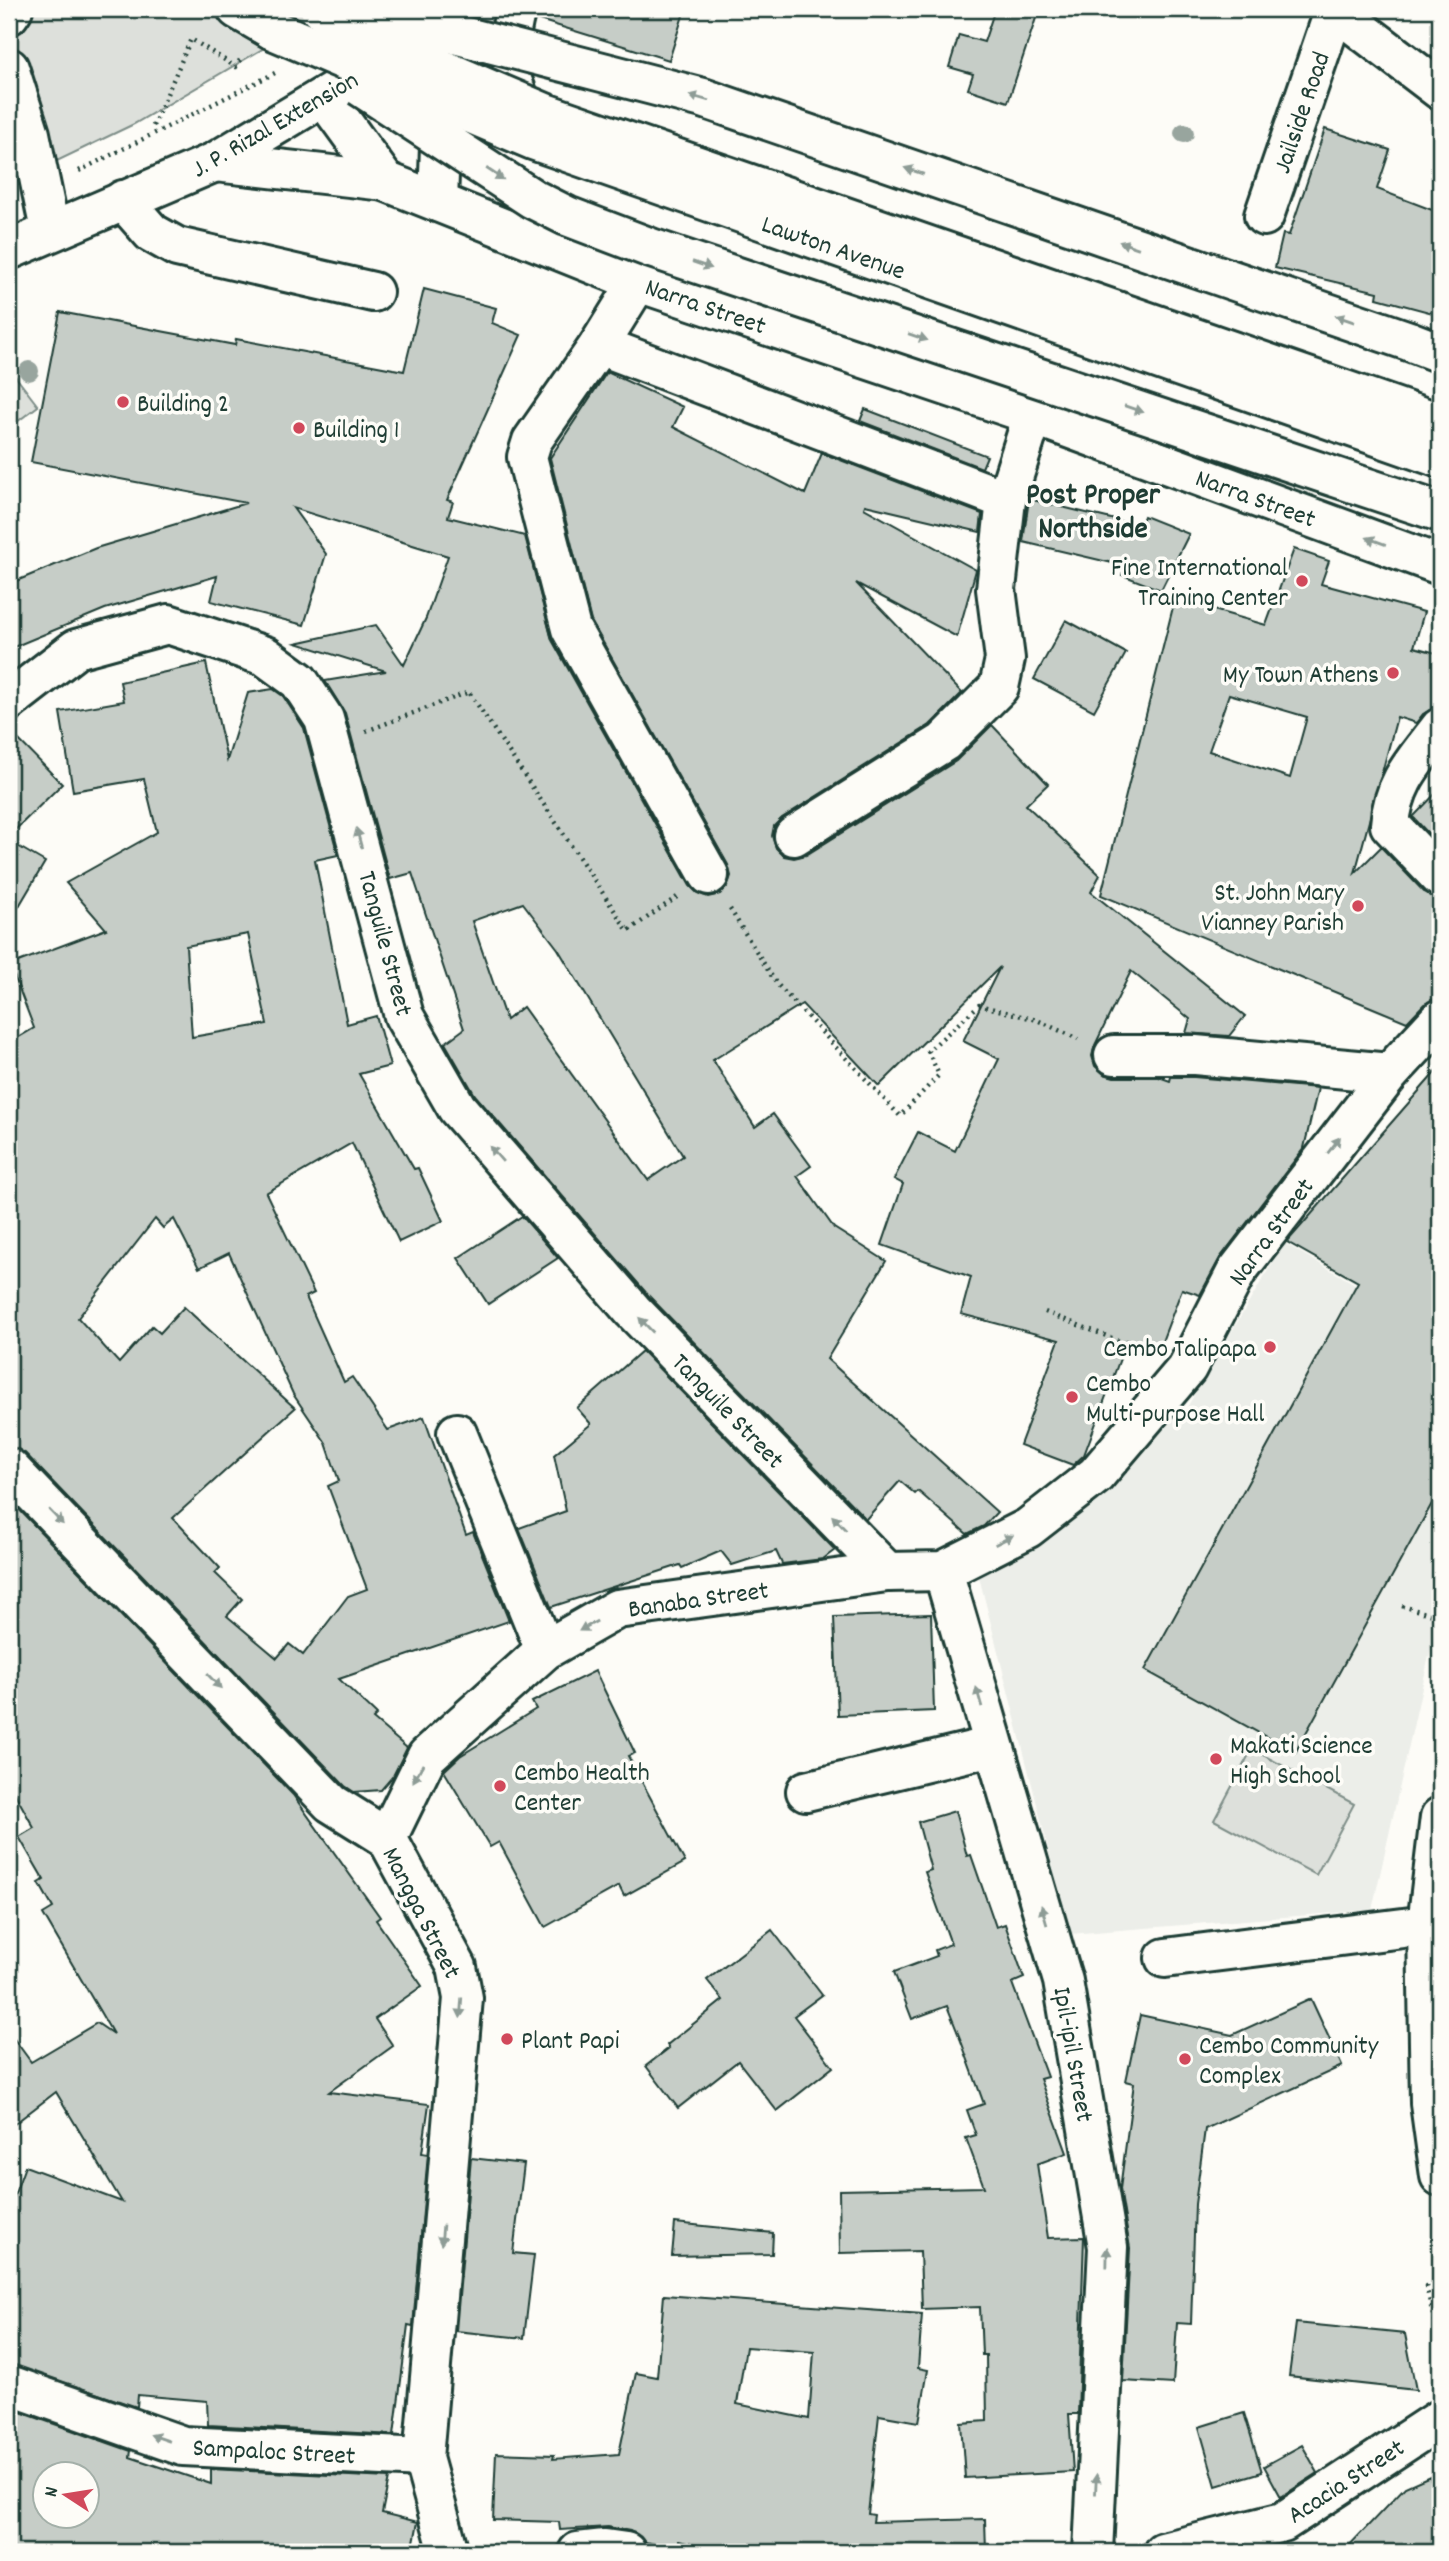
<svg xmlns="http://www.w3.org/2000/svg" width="1449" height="2561" font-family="Dekko,sans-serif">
	<rect width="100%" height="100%" fill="#fdfcf7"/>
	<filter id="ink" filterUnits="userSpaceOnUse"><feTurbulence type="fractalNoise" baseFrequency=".0143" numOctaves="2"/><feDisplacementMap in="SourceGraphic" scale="14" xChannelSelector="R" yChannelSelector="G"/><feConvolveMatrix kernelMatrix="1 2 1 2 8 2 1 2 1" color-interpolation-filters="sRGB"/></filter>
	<g filter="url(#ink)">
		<polygon fill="#eceee9" points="1284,1243 1355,1284 1440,1326 1440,1607 1372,1910 1070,1934 979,1577 1186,1409"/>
		<g fill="#dde0db" stroke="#7e8e88" stroke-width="2">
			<polygon points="9,9 331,9 134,124 9,184"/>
			<polygon points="9,368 38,406 9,428"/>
			<polygon points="1252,1749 1354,1804 1316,1875 1214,1820"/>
		</g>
		<g fill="#c6cdc7" stroke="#1f3d34" stroke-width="2" fill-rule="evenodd">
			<polygon points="537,9 685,9 669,60 536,19"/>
			<polygon points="995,9 1039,9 1008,102 968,89 973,74 949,67 959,35 984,42"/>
			<polygon points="1325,129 1390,150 1377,189 1440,213 1440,315 1377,298 1378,292 1275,268 1283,234 1289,235"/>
			<path d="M 424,289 L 496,308 L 492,323 L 521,335 L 447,500 L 453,502 L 448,517 L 525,536 L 552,640 L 690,886 L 697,893 L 708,897 L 720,894 L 727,887 L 731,876 L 728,865 L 591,621 L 550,458 L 607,372 L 683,407 L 673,427 L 805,494 L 822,453 L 982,514 L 980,532 L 865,505 L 864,508 L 976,570 L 957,637 L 856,583 L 962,693 L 930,725 L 782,818 L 774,826 L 772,836 L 776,848 L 784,856 L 794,858 L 806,855 L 956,761 L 992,725 L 1048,784 L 1026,805 L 1100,875 L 1091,892 L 1245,1016 L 1229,1036 L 1186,1033 L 1190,1019 L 1131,971 L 1095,1045 L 1092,1056 L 1095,1066 L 1104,1074 L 1114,1077 L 1159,1077 L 1170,1081 L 1171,1077 L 1194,1077 L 1318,1088 L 1304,1148 L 1220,1258 L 1200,1295 L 1182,1289 L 1158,1352 L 1127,1340 L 1084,1455 L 1073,1465 L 1020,1445 L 1059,1340 L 961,1314 L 971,1277 L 882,1245 L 903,1184 L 894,1179 L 918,1132 L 955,1151 L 999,1059 L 963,1041 L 1000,967 L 879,1086 L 802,1004 L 713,1060 L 755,1127 L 773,1114 L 811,1166 L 797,1176 L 834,1228 L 886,1261 L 827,1359 L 997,1512 L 984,1526 L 967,1534 L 918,1491 L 915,1494 L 900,1481 L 866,1519 L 649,1296 L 475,1095 L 445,1043 L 464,1029 L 412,873 L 390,879 L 345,713 L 325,681 L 386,671 L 296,643 L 376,625 L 404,665 L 426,618 L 448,556 L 293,508 L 326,554 L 304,625 L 211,601 L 217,576 L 105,609 L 9,649 L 9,584 L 96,548 L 246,503 L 31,462 L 60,312 L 235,345 L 236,339 L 404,371 ZM 523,903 L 558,949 L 683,1156 L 648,1180 L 523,1007 L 506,1020 L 472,921 Z"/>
			<polygon points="865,409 987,456 982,468 860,421"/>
			<polygon points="1029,499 1140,526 1144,516 1189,534 1161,590 1122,575 1125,566 1023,542"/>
			<path d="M 1294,549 L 1329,561 L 1321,584 L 1424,612 L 1414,647 L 1440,654 L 1440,692 L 1436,707 L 1423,714 L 1416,723 L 1397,717 L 1355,873 L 1381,847 L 1424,892 L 1440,898 L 1440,998 L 1424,1004 L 1407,1022 L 1101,895 L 1175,599 L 1266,625 ZM 1229,694 L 1307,717 L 1290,778 L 1209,751 Z"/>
			<polygon points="1066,620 1126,653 1094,711 1034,679"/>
			<path d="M 206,663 L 227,760 L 248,693 L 273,689 L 283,696 L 304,728 L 338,855 L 315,860 L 347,1024 L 376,1016 L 390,1066 L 359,1074 L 414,1169 L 418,1168 L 443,1221 L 399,1242 L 352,1143 L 266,1193 L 314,1293 L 306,1297 L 344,1382 L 352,1377 L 388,1430 L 424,1417 L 466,1535 L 473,1532 L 509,1621 L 339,1679 L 377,1715 L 373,1719 L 407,1748 L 393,1776 L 381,1790 L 354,1792 L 345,1786 L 25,1453 L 9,1447 L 9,1043 L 34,1028 L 10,965 L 106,929 L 66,883 L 157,832 L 144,779 L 73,791 L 60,712 L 124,701 L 120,682 ZM 248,934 L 267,1024 L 192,1037 L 186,946 ZM 155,1219 L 163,1228 L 174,1219 L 199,1268 L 229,1253 L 293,1394 L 326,1443 L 339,1481 L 328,1486 L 367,1589 L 348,1596 L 303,1655 L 289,1644 L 277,1658 L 227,1616 L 242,1599 L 215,1573 L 220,1568 L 173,1518 L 295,1408 L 184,1307 L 160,1333 L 152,1326 L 119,1363 L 78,1318 Z"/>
			<polygon points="9,730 62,784 9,836"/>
			<polygon points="1440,789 1440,846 1413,817"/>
			<polygon points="9,841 45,862 9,923"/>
			<polygon points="1440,1067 1440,1489 1295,1753 1145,1670 1358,1282 1287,1242"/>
			<polygon points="522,1216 558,1258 488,1304 458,1258"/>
			<polygon points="642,1351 835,1550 823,1559 782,1564 776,1551 732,1565 721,1551 682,1568 680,1565 551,1607 519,1528 566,1511 554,1455 591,1424 577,1408"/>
			<polygon points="9,1499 293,1795 380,1917 376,1920 422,1986 375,2019 393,2046 329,2092 429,2104 422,2153 428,2154 413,2326 408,2325 394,2435 208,2425 207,2401 138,2395 137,2407 9,2364 9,2210 25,2166 122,2202 56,2092 9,2128 9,2032 31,2062 97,2023 113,2034 43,1914 53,1908 39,1883 44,1880 19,1837 34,1828 9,1783"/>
			<polygon points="931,1614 934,1711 838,1715 834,1617"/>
			<polygon points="595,1671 635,1753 628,1756 685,1862 624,1896 619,1886 545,1927 499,1842 490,1847 444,1771 460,1756 536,1709 532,1702"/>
			<polygon points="955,1811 967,1856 971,1855 996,1927 1005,1924 1024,1978 1012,1983 1047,2077 1040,2079 1067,2153 1037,2164 1048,2238 1084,2237 1078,2414 1069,2414 1073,2472 965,2478 961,2423 987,2421 986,2355 982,2355 980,2307 922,2309 920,2251 840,2253 839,2190 984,2187 966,2138 976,2135 967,2110 984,2104 961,2041 947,2006 912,2019 894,1972 937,1956 935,1950 951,1944 925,1872 931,1870 918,1822"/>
			<polygon points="772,1930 822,1995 794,2016 833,2067 777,2111 738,2061 678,2108 646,2066 669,2048 667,2045 723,2000 707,1980"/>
			<polygon points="1311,1999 1342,2066 1205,2129 1195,2204 1191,2324 1177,2323 1173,2384 1123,2381 1130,2248 1120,2189 1134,2083 1126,2081 1140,2015 1232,2035"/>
			<polygon points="471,2158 524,2164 513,2253 534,2255 524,2338 456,2331"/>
			<polygon points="675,2223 773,2233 772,2254 672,2256"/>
			<path d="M 664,2295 L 922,2314 L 918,2368 L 928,2370 L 919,2422 L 879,2415 L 868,2514 L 874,2515 L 873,2522 L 985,2519 L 986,2552 L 724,2552 L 679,2541 L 678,2549 L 645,2542 L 630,2531 L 608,2527 L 560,2530 L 559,2522 L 493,2520 L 496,2453 L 554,2455 L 553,2459 L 619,2454 L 636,2373 L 657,2377 ZM 746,2347 L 814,2352 L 809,2419 L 737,2404 Z"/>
			<polygon points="1296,2323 1405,2334 1416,2390 1289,2376"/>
			<path d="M 9,2408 L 131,2451 L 130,2457 L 211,2484 L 211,2469 L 389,2478 L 382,2513 L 418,2522 L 412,2552 L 9,2552 ZM 46,2474 L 88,2474 L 88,2516 L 46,2516 Z"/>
			<polygon points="1244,2413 1262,2472 1216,2486 1199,2427"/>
			<polygon points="1302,2445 1318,2473 1281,2497 1264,2466"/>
			<polygon points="1430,2476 1440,2520 1440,2552 1343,2552 1405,2487"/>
		</g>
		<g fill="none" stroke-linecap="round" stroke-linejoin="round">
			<defs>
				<g id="minor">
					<polyline points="1335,10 1440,90"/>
					<polyline points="9,15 13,9"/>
					<polyline points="9,68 30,134 50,230"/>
					<polyline points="324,97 385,181"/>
					<polyline points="215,162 385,181 638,282 1033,415 1440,565"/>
					<polyline points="123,200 152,233 177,247 373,292"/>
					<polyline points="1264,216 1335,9"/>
					<polyline points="638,282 599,345 532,441 527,457 571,629 709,875"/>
					<polyline points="599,345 1006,500"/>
					<polyline points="9,701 76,649 168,624 265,656 299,681 324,719 404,1016 457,1108 633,1311 887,1572"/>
					<path d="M 1440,728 C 1415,761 1393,782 1390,825 L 1440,877"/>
					<polyline points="794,836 944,742 999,687 1005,659 996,589 1006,500 1033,415"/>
					<polyline points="1114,1055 1195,1055 1390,1073"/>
					<polyline points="457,1433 545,1650"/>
					<polyline points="9,1468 331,1803 387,1838 457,1967 463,1998 423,2458 449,2552"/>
					<polyline points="943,1571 1063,1981 1108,2247 1093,2552"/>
					<polyline points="806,1791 993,1746"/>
					<polyline points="387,1838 427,1756 545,1650 617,1609 887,1572 943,1571 1028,1528 1096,1475 1187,1368 1237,1271 1390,1073 1440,1019"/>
					<polyline points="1165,1958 1427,1925"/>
					<polyline points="9,2385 183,2446 423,2458"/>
					<polyline points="578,2552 605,2549 626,2552"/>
					<polyline points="1163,2552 1283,2522 1440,2419"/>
				</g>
				<g id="major">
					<polyline points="237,9 273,30"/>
					<path d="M 516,9 C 504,53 505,86 535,122"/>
					<polyline points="438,202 440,146 457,114"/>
					<polyline points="9,250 215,162 386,59 450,9"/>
					<polyline points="1409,341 1440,353"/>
					<polyline points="1353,483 1440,512"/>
					<polyline points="1440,1817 1427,1925 1430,2103 1440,2176"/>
				</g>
			</defs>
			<use href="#minor" stroke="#1f3d34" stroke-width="44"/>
			<use href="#major" stroke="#1f3d34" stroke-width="44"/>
			<g stroke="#1f3d34" stroke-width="4.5" stroke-dasharray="2 5" stroke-linecap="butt">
				<polyline points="153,126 191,39 236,67 241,58"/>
				<polyline points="79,171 275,73"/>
				<polyline points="366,731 469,692 628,931 677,897"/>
				<polyline points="730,909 776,983 900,1116 939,1075 928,1051 979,1005 1037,1020 1078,1039"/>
				<polyline points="1045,1312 1150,1353"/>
				<polyline points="1402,1606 1440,1617"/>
				<polyline points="1440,2283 1426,2286 1440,2344"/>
			</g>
			<use href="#minor" stroke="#fdfcf7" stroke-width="38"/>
			<use href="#major" stroke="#fdfcf7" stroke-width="38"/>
			<defs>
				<g id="major-bridge">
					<polyline points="320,9 378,42 545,113 1440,423"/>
					<polyline points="358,9 703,98 1409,341"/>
					<polyline points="273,30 533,140 1440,458"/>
					<polyline points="360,86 533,199 567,216 651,248 1353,483"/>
				</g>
			</defs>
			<use href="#major-bridge" stroke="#1f3d34" stroke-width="44" stroke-linecap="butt"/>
			<use href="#major-bridge" stroke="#fdfcf7" stroke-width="38"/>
		</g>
		<g fill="#98a59e">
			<circle cx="1184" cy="133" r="10"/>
			<circle cx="29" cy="371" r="10"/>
		</g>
		<defs><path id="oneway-solid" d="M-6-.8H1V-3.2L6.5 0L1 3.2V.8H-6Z" transform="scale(1.75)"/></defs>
		<g fill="#8e9c96">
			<use href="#oneway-solid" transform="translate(699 98) rotate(-164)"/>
			<use href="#oneway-solid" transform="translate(914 171) rotate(-161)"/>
			<use href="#oneway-solid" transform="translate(495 174) rotate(33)"/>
			<use href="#oneway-solid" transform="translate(1129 245) rotate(-161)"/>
			<use href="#oneway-solid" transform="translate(702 265) rotate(19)"/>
			<use href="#oneway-solid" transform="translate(1345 319) rotate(-161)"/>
			<use href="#oneway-solid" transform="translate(918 337) rotate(19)"/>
			<use href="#oneway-solid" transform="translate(1134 409) rotate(19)"/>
			<use href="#oneway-solid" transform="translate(1376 541) rotate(-160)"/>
			<use href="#oneway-solid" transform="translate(359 838) rotate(-105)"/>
			<use href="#oneway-solid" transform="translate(1334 1145) rotate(-52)"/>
			<use href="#oneway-solid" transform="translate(496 1154) rotate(-131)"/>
			<use href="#oneway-solid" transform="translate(646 1325) rotate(-134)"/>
			<use href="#oneway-solid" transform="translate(56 1517) rotate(46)"/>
			<use href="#oneway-solid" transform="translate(839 1523) rotate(-134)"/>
			<use href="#oneway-solid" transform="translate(1004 1540) rotate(-27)"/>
			<use href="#oneway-solid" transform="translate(588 1626) rotate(151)"/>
			<use href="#oneway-solid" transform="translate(214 1681) rotate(46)"/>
			<use href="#oneway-solid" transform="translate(979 1697) rotate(-106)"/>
			<use href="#oneway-solid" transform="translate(418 1773) rotate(119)"/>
			<use href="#oneway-solid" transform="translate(1044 1915) rotate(-106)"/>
			<use href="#oneway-solid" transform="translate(461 2008) rotate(94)"/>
			<use href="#oneway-solid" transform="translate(442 2235) rotate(95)"/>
			<use href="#oneway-solid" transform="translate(1107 2257) rotate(-89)"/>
			<use href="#oneway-solid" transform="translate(160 2438) rotate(-161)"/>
			<use href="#oneway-solid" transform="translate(1096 2484) rotate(-87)"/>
		</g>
	</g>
	<g fill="#d1495b" stroke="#fdfcf7" stroke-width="2.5">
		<circle cx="123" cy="402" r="7"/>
		<circle cx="299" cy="428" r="7"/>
		<circle cx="1302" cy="581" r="7"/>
		<circle cx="1393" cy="673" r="7"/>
		<circle cx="1358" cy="906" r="7"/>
		<circle cx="1270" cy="1347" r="7"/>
		<circle cx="1072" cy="1397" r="7"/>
		<circle cx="1216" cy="1759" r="7"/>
		<circle cx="500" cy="1786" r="7"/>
		<circle cx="507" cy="2039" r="7"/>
		<circle cx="1185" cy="2059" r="7"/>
	</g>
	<g text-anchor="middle" stroke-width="7" stroke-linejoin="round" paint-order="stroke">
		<g font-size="26" fill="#1f3d34" stroke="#fdfcf7">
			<text transform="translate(1300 112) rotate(-71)" y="9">Jailside Road</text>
			<text transform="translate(274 123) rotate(-30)" y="9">J. P. Rizal Extension</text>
			<text transform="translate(834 246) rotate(19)" y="9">Lawton Avenue</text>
			<text transform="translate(706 305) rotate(19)" y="9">Narra Street</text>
			<text transform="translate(1256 497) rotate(20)" y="9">Narra Street</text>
			<text transform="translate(387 943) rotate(75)" y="9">Tanguile Street</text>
			<text transform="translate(1270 1231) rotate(-54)" y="9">Narra Street</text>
			<text transform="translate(729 1410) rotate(46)" y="9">Tanguile Street</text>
			<text transform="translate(698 1598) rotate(-8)" y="9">Banaba Street</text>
			<text transform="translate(423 1912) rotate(63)" y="9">Mangga Street</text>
			<text transform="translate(1075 2054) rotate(80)" y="9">Ipil-ipil Street</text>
			<text transform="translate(274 2450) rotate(3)" y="9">Sampaloc Street</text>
			<text transform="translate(1345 2480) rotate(-33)" y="9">Acacia Street</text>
		</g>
		<g font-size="26" fill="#1f3d34" stroke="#fdfcf7" text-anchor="start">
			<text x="137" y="411">Building 2</text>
			<text x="313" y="437">Building 1</text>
			<text x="1288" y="575" text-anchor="end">Fine International<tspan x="1288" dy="30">Training Center</tspan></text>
			<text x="1379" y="682" text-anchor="end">My Town Athens</text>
			<text x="1344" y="900" text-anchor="end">St. John Mary<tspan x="1344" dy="30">Vianney Parish</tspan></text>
			<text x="1256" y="1356" text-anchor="end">Cembo Talipapa</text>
			<text x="1086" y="1391">Cembo<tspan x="1086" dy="30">Multi-purpose Hall</tspan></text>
			<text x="1230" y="1753">Makati Science<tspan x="1230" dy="30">High School</tspan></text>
			<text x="514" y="1780">Cembo Health<tspan x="514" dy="30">Center</tspan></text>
			<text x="521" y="2048">Plant Papi</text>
			<text x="1199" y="2053">Cembo Community<tspan x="1199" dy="30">Complex</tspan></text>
		</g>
		<g font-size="30" font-weight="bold" fill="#1f3d34" stroke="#fdfcf7">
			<text x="1093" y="503">Post Proper<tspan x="1093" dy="34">Northside</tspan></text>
		</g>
	</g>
	<rect width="1449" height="2561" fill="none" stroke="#fdfcf7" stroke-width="35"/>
	<rect x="18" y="18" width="1414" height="2526" fill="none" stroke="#1f3d34" stroke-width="2.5" filter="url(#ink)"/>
	<g transform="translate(66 2495) rotate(282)"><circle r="33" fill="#fdfcf7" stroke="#a4b0a9" stroke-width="2"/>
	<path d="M0-5L12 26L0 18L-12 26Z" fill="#d1495b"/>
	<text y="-10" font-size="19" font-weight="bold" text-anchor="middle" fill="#1f3d34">N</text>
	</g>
</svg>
